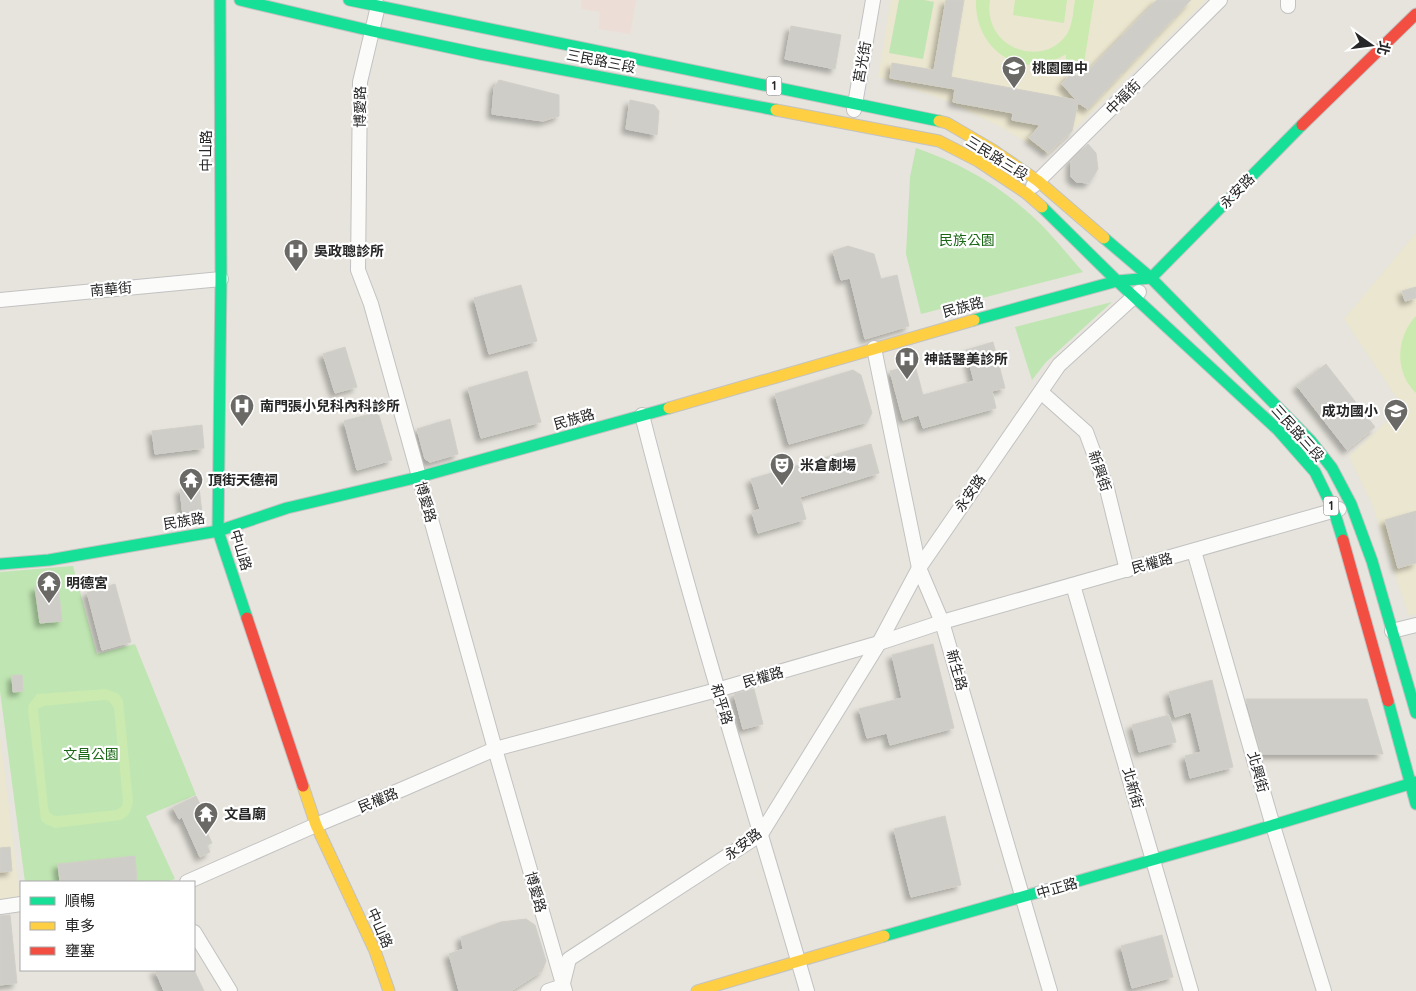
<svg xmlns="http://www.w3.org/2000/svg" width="1416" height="991" font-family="Quicksand,'Noto Sans TC',sans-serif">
	<defs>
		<filter id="shadow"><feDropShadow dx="-4.5" dy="4.5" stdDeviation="2.5" flood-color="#0004"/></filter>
	</defs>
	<rect width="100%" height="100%" fill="#e6e4dc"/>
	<g fill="#ebe6cf">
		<polygon points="891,0 1206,0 1048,155 999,126 945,100 878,77"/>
		<polygon points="1416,233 1416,614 1409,616 1372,504 1349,456 1403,407 1344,319"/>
		<polygon points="0,735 20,898 0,899"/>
	</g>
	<polygon fill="#edddd7" points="581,0 636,0 630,34 599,29 600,12 582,9"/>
	<g fill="#bfe5b2">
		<polygon points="899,0 924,0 934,2 923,59 889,53"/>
		<path d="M 916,148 C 960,163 997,184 1031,215 C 1050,232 1066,253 1083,272 L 921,314 L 906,254 L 910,177 Z"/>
		<polygon points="1112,302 1046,362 1032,380 1015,327"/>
		<polygon points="73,566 97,654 135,644 196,795 146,816 175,879 165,882 25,882 0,691 0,572"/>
	</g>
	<g fill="#caeaaf" fill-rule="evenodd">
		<path d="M 976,0 L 990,0 C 982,48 1043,70 1067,34 C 1073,24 1073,11 1075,0 L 1094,0 L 1084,63 L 1066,60 L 1066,54 C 1023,83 974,50 976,0 Z"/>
		<polygon points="1015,0 1067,0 1064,23 1013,15"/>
		<path d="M 1416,316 L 1416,393 C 1394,372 1396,337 1416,316 Z"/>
		<path d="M 106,689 L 119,694 L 123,700 L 133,802 C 131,811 129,816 121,820 L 55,828 L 45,824 L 41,820 L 28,710 L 29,704 L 37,694 ZM 105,700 L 109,701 L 114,708 L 123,801 L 122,806 L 116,810 L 57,816 C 51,815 49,813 48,807 L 38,709 L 44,706 Z"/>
	</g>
	<g fill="#cfcdc8" stroke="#d1cfc8" filter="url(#shadow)">
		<polygon points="946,0 964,0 951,77 1076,100 1062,84 1071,73 1077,76 1086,73 1157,0 1191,0 1088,109 1078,103 1072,131 1048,153 1029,138 1040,125 1012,120 1013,113 953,102 955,89 890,78 892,63 934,70"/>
		<polygon points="791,26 841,35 835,69 785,59"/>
		<polygon points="499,80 559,95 559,116 543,121 492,114 494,88"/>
		<polygon points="630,100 654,105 659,111 657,135 626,129"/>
		<polygon points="1088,144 1096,153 1098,169 1089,183 1076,182 1071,177 1071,161"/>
		<polygon points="848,246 874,254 881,279 897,275 909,326 865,339 850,278 841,280 833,251"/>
		<polygon points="521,285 537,341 489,354 474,298"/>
		<polygon points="1416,287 1416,298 1405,301 1402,291"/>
		<polygon points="993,342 1005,388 992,391 996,408 923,428 919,415 903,420 890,371 915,365 923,395 974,381 966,350"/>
		<polygon points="345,347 357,387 335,393 323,354"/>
		<polygon points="1326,364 1375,427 1347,450 1297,386"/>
		<polygon points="853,370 861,375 872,413 867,422 789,444 775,394"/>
		<polygon points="527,371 541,422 481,438 468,388"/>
		<polygon points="378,412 392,460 357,470 344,421"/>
		<polygon points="450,419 458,454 430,462 425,459 417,429"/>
		<polygon points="202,425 204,448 155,454 152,431"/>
		<polygon points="871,444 879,473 800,497 806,519 758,533 752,512 760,509 751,479"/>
		<polygon points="199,487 202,513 183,516 180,489"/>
		<polygon points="1416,511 1416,563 1398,568 1385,520"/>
		<polygon points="115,584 131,642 102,650 87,592"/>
		<polygon points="58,585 62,621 40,623 35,587"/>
		<polygon points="933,644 954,728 890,745 887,733 867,738 859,709 902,698 892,655"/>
		<polygon points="17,675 22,675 23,691 13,692 12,676"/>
		<polygon points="1212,680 1233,767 1190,778 1185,756 1201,752 1191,712 1175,717 1169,692"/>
		<polygon points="754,689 763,724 743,729 734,694"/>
		<polygon points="1246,699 1367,699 1383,754 1261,754"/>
		<polygon points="1169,715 1176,742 1139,752 1132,725"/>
		<polygon points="196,796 202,808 197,810 212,843 207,845 210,852 200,857 182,817 179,819 173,807"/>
		<polygon points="945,816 961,885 911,897 894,829"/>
		<polygon points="10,847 12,871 0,872 0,848"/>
		<polygon points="135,856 137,881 60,882 58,864"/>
		<polygon points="10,915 17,983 0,985 0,916"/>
		<polygon points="526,919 535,925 546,961 542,971 511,991 459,991 449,954 463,949 461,937 501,922"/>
		<polygon points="1162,935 1173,977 1132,988 1121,946"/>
		<polygon points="155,970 194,970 204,991 164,991"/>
	</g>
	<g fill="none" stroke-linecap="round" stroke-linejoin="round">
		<defs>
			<g id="street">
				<polyline points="1288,0 1288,6"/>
				<polyline points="378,6 360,82 358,270 371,304 495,749 565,991"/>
				<polyline points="854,110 873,0"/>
				<polyline points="1033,186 1220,0"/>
				<polyline points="0,300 221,279"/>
				<polyline points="874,348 919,568 942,622 1050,991"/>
				<polyline points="1041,392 1086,432 1107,489 1127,570"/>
				<path d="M 642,415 C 691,608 751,799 807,991"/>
				<polyline points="1194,551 1273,826 1324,991"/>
				<polyline points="1073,585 1191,991"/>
				<polyline points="1392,631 1416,625"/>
				<polyline points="187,882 316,825 403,789 495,749 717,690 879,643 942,622 1339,509"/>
				<polyline points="0,907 21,904"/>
				<polyline points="194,932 230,991"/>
				<polyline points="563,983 569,959 761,834 879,643 919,568 1059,365 1139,292"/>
				<polyline points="548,991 563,986"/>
			</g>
			<g id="fast">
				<polyline points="220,0 221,279 218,531 247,618"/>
				<polyline points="240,0 372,31 480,54 776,110"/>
				<polyline points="349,0 939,121"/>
				<polyline points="1042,207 1117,281 1278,430 1315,472 1334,511 1343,540"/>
				<polyline points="1104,238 1151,278 1310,440 1332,468 1351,504 1372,561 1416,713"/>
				<polyline points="974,320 1117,281 1151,278 1302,125"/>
				<polyline points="0,564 49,560 218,531 287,508 419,477 669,408"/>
				<polyline points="1388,701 1416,804"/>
				<polyline points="884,936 1237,836 1416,782"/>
			</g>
			<g id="slow">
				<polyline points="776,110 939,141 978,161 1026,193 1042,207"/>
				<polyline points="939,121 947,123 993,150 1038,181 1104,238"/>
				<polyline points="669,408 974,320"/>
				<polyline points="303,786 316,825 375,951 389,991"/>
				<polyline points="697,991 884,936"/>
			</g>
			<g id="jam">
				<polyline points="1302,125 1416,14"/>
				<polyline points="1343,540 1388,701"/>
				<polyline points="247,618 303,786"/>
			</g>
		</defs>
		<use href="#street" stroke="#c3c2c2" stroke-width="16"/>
		<use href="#fast" stroke="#c3c2c2" stroke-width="13"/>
		<use href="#slow" stroke="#c3c2c2" stroke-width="13"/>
		<use href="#jam" stroke="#c3c2c2" stroke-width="13"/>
		<use href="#street" stroke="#fbfbfa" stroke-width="14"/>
		<use href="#fast" stroke="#16e098" stroke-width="11"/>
		<use href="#slow" stroke="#ffcf43" stroke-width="11"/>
		<use href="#jam" stroke="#f24e42" stroke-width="11"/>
	</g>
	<defs>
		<symbol id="school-pin" viewBox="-11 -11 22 30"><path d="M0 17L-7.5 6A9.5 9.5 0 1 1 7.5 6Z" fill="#6a6966" stroke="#fff"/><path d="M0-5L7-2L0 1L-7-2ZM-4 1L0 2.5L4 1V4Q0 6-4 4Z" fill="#fff"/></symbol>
		<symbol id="hospital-pin" viewBox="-11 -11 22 30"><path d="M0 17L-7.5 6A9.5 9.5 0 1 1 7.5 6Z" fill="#6a6966" stroke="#fff"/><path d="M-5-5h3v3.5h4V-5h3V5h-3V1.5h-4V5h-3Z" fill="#fff"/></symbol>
		<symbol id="theatre-pin" viewBox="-11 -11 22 30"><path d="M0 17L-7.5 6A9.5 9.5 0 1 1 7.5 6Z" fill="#6a6966" stroke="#fff"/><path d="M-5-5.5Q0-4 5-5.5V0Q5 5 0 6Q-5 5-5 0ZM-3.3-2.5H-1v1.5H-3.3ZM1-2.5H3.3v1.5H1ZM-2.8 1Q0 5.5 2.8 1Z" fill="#fff"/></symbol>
		<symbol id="temple-pin" viewBox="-11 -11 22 30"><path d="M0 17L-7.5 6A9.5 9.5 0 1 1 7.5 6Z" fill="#6a6966" stroke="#fff"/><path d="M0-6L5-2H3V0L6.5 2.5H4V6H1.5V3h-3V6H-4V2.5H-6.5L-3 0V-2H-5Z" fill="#fff"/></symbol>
	</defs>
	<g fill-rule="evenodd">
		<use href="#school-pin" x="1000" y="54" width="28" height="38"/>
		<use href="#hospital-pin" x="282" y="237" width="28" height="38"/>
		<use href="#hospital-pin" x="893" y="345" width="28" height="38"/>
		<use href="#hospital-pin" x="228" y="392" width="28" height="38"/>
		<use href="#school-pin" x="1382" y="397" width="28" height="38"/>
		<use href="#theatre-pin" x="768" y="451" width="28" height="38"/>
		<use href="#temple-pin" x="177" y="466" width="28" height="38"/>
		<use href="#temple-pin" x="35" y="569" width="28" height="38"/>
		<use href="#temple-pin" x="192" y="800" width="28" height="38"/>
	</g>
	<g text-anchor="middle" stroke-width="4.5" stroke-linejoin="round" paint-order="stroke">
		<g fill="#fff" stroke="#686868" stroke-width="1">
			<rect x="766.5" y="76.5" width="15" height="19" rx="4"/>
			<rect x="1323.5" y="496.5" width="15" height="19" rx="4"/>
		</g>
		<g font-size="12" font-weight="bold" fill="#272727">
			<text x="774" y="90">1</text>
			<text x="1331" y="510">1</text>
		</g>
		<g font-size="14" fill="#272727" stroke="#fff">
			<text transform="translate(601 61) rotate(11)" y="5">三民路三段</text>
			<text transform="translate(862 62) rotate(-80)" y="5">莒光街</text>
			<text transform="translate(1123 97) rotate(-45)" y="5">中福街</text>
			<text transform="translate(360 107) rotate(-89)" y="5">博愛路</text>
			<text transform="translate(206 151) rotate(-90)" y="5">中山路</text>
			<text transform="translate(997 158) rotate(32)" y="5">三民路三段</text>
			<text transform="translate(1237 191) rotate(-45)" y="5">永安路</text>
			<text transform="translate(111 289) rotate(-5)" y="5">南華街</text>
			<text transform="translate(963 307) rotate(-15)" y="5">民族路</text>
			<text transform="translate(574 419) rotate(-16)" y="5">民族路</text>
			<text transform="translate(1298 433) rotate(48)" y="5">三民路三段</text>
			<text transform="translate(1100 471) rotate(71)" y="5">新興街</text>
			<text transform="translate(970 493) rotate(-55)" y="5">永安路</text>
			<text transform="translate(426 502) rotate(74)" y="5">博愛路</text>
			<text transform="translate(184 521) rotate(-9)" y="5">民族路</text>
			<text transform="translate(241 550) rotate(73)" y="5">中山路</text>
			<text transform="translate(1152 563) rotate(-15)" y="5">民權路</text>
			<text transform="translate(957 670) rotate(74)" y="5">新生路</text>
			<text transform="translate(763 677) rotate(-16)" y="5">民權路</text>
			<text transform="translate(722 704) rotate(73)" y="5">和平路</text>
			<text transform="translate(1258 772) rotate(74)" y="5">北興街</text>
			<text transform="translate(1133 788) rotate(74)" y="5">北新街</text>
			<text transform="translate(378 800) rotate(-22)" y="5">民權路</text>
			<text transform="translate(743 844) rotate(-37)" y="5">永安路</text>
			<text transform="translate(1057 888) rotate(-16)" y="5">中正路</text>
			<text transform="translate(536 892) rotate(74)" y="5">博愛路</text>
			<text transform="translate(380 928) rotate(66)" y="5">中山路</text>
		</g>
		<g font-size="14" font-weight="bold" fill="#272727" stroke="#fff" text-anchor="start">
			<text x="1032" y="73">桃園國中</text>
			<text x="314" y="256">吳政聰診所</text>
			<text x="924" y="364">神話醫美診所</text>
			<text x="260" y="411">南門張小兒科內科診所</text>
			<text x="1378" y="416" text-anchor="end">成功國小</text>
			<text x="800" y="470">米倉劇場</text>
			<text x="208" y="485">頂街天德祠</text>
			<text x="66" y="588">明德宮</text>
			<text x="224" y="819">文昌廟</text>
		</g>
		<g font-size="14" fill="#196715" stroke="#fff">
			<text x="967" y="245">民族公園</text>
			<text x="91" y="759">文昌公園</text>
		</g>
	</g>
	<rect x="20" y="881" width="175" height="90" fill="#ffffff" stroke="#a9a9a9"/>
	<rect x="30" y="897" width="25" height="8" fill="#16e098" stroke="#a9a9a9"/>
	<text x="65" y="906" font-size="15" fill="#272727">順暢</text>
	<rect x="30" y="922" width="25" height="8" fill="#ffcf43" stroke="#a9a9a9"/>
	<text x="65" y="931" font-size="15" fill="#272727">車多</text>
	<rect x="30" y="947" width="25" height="8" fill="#f24e42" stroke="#a9a9a9"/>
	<text x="65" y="956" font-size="15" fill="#272727">壅塞</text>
	<g transform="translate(1371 45) rotate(104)" stroke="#ffffff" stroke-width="4" paint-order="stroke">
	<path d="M0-4L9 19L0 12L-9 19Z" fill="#272727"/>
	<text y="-8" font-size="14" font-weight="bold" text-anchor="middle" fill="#272727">北</text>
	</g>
</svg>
